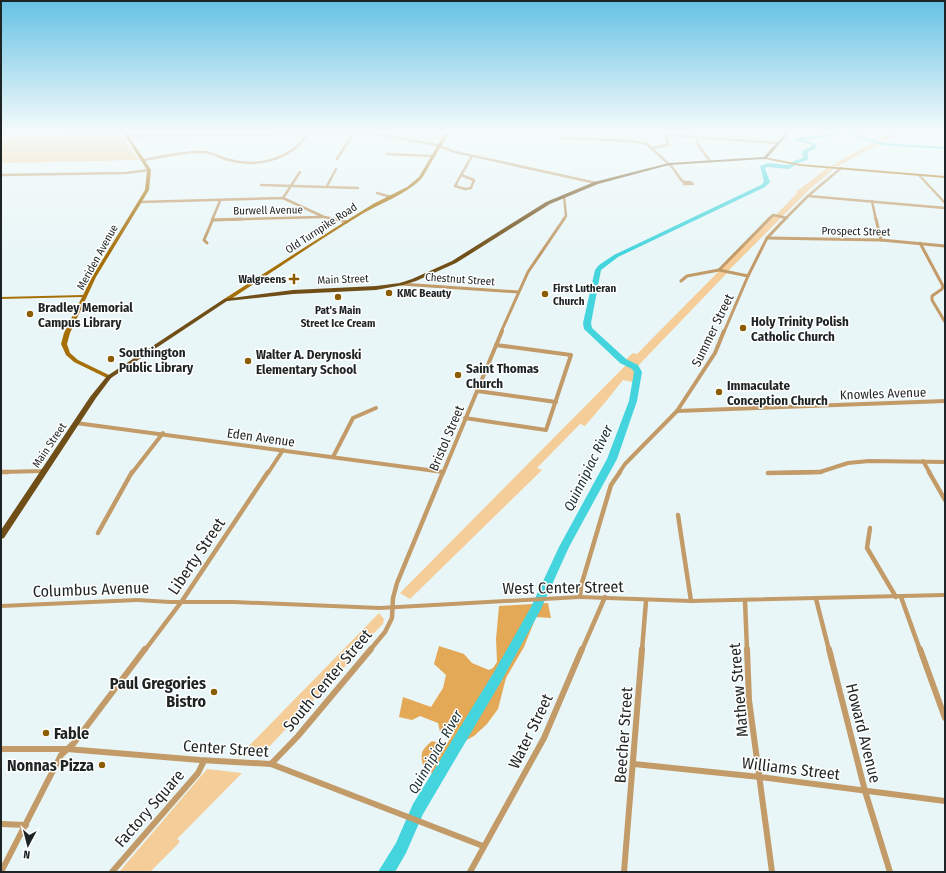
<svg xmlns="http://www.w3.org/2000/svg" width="946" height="873" font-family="'Fira Sans Condensed',sans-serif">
	<rect width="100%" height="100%" fill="#e9f6f7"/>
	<g fill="#f5cd99">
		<polygon points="82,131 116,131 123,138 139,160 1,163 1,138 4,137 61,135"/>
		<polygon points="894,131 903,131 838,166 831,166"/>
		<polygon points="827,168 833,170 811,188 728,271 721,269 774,215 776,215 797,193 796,192"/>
		<polygon points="719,271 728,272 634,370 638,371 637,377 633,377 633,382 623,380 607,400 585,426 580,424 537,468 542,470 410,599 400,593 621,370 627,364 624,361 633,353 637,354"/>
		<polygon points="379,613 384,619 383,624 356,651 357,654 265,751 238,757"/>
		<polygon points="207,769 242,773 177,839 180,841 178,844 150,872 119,872"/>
	</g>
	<path fill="#e3a957" d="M 548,603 L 551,618 L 536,617 L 524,647 L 506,678 L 498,709 L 487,724 L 474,736 L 461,743 L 423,813 L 411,810 L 434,774 L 424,769 C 420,754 420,751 432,741 L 446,745 L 454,733 L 440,732 L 438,723 L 420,716 L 412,720 L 399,717 L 403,697 L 431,707 L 443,688 L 446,675 L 434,664 L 439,646 L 464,654 L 472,663 L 489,670 L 493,668 L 497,662 L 496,639 L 499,606 Z"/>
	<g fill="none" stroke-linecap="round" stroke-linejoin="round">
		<g fill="#43d4dd" fill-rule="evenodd">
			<polygon points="833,131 837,131 837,136 804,140 816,144 816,148 808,152 808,160 798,163 789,169 768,167 765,168 770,182 765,187 618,257 601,270 591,323 592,328 626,359 638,365 642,372 637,401 617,459 569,547 540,611 502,680 423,814 406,853 395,872 378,872 396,843 413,804 494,672 531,607 559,547 607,459 629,401 634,372 632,369 620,363 584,329 583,323 595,270 599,265 614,255 761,185 764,182 760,166 768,163 788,165 794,161 803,158 802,151 812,146 812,145 794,140 794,138 833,134"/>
			<polygon points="840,131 847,131 883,143 945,147 945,149 882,145"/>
		</g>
		<g stroke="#c29b69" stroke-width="2.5">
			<polyline points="694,131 699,146 710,161"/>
			<polyline points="1,136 9,131"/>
			<polyline points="127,136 372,133 436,145 455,152 596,183"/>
			<polyline points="563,138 632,141 647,144 672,167 682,181 685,182"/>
			<polyline points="651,148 668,145 666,135 778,143"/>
			<polyline points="387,154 433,156"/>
			<polyline points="337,159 353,134"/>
			<path d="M 143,160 C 163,157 183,151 203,152 C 213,152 220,158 229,160 C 258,168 291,159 308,134"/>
			<polyline points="1,175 126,173 149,170"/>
			<polygon points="461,175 474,180 471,188 465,189 455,186"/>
			<polyline points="461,175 472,156"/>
			<polyline points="919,175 945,203"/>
			<polygon points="685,182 690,182 693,184 684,184"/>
			<polyline points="261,185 358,188"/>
			<polyline points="327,186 336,169"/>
			<polyline points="377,193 391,197"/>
			<polyline points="808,196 945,208"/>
			<polyline points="283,198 300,172"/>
			<polyline points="872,201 876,220"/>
			<polyline points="140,202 283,198 324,217 339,220"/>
			<polyline points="212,220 220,201"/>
			<polyline points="213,220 321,217"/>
			<polyline points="563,220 566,216 564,196"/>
			<polyline points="768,220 773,215 787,218"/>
			<polyline points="784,220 808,196 841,168"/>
		</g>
		<g stroke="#c29b69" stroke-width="3">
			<polyline points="334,219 347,222"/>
			<polyline points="876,219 881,240"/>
			<polyline points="213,220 241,219"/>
			<polyline points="767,238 881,240 945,246"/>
			<polyline points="207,243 204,240 213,219"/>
			<polyline points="920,243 943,286 942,289 932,296 932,300 945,322"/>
			<polyline points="719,270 748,276"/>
			<polyline points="681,281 687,276 719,270 769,219"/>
			<polyline points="401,284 518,292"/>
			<polyline points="501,332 528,272 564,219"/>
			<polyline points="724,332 748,276 767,238 785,219"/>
		</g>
		<g stroke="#c29b69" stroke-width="4">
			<polyline points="477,391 556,402"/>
			<polyline points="677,411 945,401"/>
			<polyline points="465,418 546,430 571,355 496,345"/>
			<polyline points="76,423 443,472"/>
			<polyline points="333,457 353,418 376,408"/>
			<polyline points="923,461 930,473"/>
			<polyline points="1,472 43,471"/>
			<polyline points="132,473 163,433"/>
			<polyline points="268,473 283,450"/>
			<polyline points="443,473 502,331"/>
			<polyline points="619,473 625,464 677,411 715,353 724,331"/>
			<polyline points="777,473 820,472 848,463 869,461 945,462"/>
		</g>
		<g stroke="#c29b69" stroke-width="4.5">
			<polyline points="1,472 8,472"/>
			<polyline points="929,472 945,500"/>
			<polyline points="768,473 821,472"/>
			<polyline points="678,515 691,601"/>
			<polyline points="870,528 867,548 896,597"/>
			<polyline points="98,533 132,472"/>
			<polyline points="580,597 581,586 611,485 620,472"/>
			<polyline points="901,597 920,650"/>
			<polyline points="816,599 829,650"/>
			<polyline points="745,601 747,650"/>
			<polyline points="145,650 182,601 268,472"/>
			<polyline points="370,650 385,632 392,618 393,598 397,583 443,472"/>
			<polyline points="582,650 605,597"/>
			<polyline points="642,650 646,601"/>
		</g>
		<g stroke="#c29b69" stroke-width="6">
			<polyline points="747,649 749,700 772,872"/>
			<polyline points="829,649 865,791 890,872"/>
			<polyline points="920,649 945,718"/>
			<polyline points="1,749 67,749 200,760 271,764 483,846"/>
			<polyline points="271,764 298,736 371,649"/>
			<polyline points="634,764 760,777 945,801"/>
			<polyline points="1,824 26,825"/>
			<polyline points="1,872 61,755 74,743 145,649"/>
			<polyline points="112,872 198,773 204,761"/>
			<polyline points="470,872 544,738 582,649"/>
			<polyline points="624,872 642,649"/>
		</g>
		<polygon fill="#c29b69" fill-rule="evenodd" points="945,593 945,597 691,603 580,599 380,610 234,604 170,604 137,602 1,608 1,604 137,598 170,600 234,600 380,606 580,595 691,599"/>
		<g fill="#a76f08" fill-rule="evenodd">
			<polygon points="120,131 124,131 128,135 151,170 149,190 96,277 70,333 67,344 70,353 78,360 111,376 112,377 111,378 109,379 74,362 66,355 61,344 64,333 82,297 1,299 1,297 83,295 92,277 145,190 147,170 126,137"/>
			<path d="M 446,131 L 450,131 L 422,178 C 407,194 381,203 362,214 C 316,242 272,272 228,301 L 224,301 L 224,299 L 349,219 L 373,204 L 407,187 L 419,177 Z"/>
			<polygon points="764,157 800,164 945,176 945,178 800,166 765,159 764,159"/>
		</g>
		<polygon fill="#704e18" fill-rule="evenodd" points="787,131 791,131 766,159 669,165 598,184 550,204 456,263 416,281 403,285 376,290 293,294 227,301 111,378 96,398 4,538 1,539 1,530 90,397 107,376 224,299 293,290 376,286 400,283 412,279 452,261 546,202 594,182 669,163 764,157"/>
	</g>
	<linearGradient id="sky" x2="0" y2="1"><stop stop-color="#66c1e4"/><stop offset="0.52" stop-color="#f5fbfb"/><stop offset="1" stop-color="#f5fbfb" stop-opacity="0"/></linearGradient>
	<rect width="946" height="253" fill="url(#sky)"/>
	<g fill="#8c5c03" stroke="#fff" stroke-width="1.5">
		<path d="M292 273h4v4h4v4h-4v4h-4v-4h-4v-4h4z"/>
		<circle cx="389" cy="293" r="4"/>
		<circle cx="545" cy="294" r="4"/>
		<circle cx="338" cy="297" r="4"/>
		<circle cx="30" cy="314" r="4"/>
		<circle cx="743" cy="328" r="4"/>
		<circle cx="111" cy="359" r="4"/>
		<circle cx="248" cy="361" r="4"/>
		<circle cx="458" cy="375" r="4"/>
		<circle cx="719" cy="392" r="4"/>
		<circle cx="214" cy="692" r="4"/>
		<circle cx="46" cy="733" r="4"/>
		<circle cx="102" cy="765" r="4"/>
	</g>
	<g text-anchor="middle" stroke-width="3" stroke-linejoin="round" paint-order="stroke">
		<g font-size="11" fill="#1e2323" stroke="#fff">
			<text transform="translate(268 210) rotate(-1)" y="4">Burwell Avenue</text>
			<text transform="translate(321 228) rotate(-33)" y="4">Old Turnpike Road</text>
			<text transform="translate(856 231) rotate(1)" y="4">Prospect Street</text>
			<text transform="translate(97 257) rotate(-61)" y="4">Meriden Avenue</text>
			<text transform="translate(343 279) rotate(-2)" y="4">Main Street</text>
			<text transform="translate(460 279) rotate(4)" y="4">Chestnut Street</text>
			<text transform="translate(49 445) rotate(-56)" y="4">Main Street</text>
		</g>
		<g font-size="11" font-weight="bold" fill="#1e2323" stroke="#fff" text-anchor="start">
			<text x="286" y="283" text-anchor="end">Walgreens</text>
			<text x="553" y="292">First Lutheran<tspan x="553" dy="13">Church</tspan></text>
			<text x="397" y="297">KMC Beauty</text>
			<text x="338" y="314" text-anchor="middle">Pat's Main<tspan x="338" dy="13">Street Ice Cream</tspan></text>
		</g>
		<g font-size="13" font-weight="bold" fill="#1e2323" stroke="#fff" text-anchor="start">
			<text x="38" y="312">Bradley Memorial<tspan x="38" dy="15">Campus Library</tspan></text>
			<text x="751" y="326">Holy Trinity Polish<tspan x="751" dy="15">Catholic Church</tspan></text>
			<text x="119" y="357">Southington<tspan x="119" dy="15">Public Library</tspan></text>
			<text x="256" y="359">Walter A. Derynoski<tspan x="256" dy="15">Elementary School</tspan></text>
			<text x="466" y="373">Saint Thomas<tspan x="466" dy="15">Church</tspan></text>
			<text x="727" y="390">Immaculate<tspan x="727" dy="15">Conception Church</tspan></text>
		</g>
		<g font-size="13" fill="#1e2323" stroke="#fff">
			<text transform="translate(712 330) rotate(-64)" y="5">Summer Street</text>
			<text transform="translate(883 393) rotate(-2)" y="5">Knowles Avenue</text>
			<text transform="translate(261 437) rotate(8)" y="5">Eden Avenue</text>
			<text transform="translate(446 438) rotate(-67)" y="5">Bristol Street</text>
		</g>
		<g font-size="14" font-style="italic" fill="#172f30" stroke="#fff">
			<text transform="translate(588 468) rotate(-64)" y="5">Quinnipiac River</text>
			<text transform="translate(435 752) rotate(-60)" y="5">Quinnipiac River</text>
		</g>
		<g font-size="16" fill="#1e2323" stroke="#fff">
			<text transform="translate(196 556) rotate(-56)" y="6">Liberty Street</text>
			<text transform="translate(563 587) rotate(-1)" y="6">West Center Street</text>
			<text transform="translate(91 589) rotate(-2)" y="6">Columbus Avenue</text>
			<text transform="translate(327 680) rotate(-50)" y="6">South Center Street</text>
			<text transform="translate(738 690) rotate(-95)" y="6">Mathew Street</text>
			<text transform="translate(530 731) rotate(-64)" y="6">Water Street</text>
			<text transform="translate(864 733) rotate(76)" y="6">Howard Avenue</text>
			<text transform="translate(623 735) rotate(-86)" y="6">Beecher Street</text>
			<text transform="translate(226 748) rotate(4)" y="6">Center Street</text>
			<text transform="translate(791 768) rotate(7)" y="6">Williams Street</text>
			<text transform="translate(149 808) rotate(-49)" y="6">Factory Square</text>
		</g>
		<g font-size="16" font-weight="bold" fill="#1e2323" stroke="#fff" text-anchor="end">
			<text x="206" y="689">Paul Gregories<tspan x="206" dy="18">Bistro</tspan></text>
			<text x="54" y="739" text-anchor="start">Fable</text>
			<text x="94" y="771">Nonnas Pizza</text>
		</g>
	</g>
	<rect width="946" height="873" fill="none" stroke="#1e2323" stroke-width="4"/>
	<g transform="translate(28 845) rotate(187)" stroke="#ffffff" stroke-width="3" paint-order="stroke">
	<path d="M0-3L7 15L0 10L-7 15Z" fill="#1e2323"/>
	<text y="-6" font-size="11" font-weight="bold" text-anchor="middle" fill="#1e2323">N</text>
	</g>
</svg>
